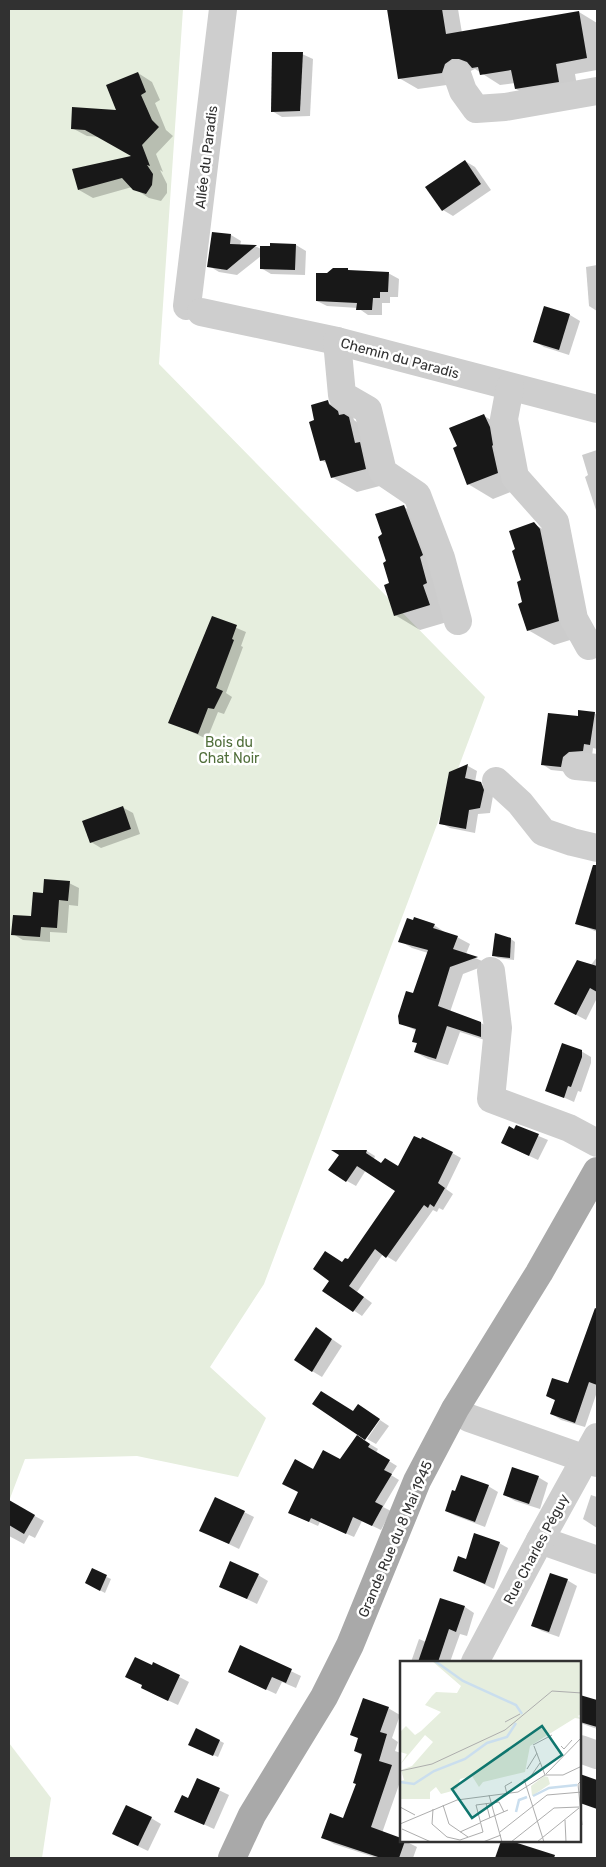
<svg xmlns="http://www.w3.org/2000/svg" width="606" height="1867" font-family="Rubik,sans-serif">
	<rect width="100%" height="100%" fill="#fff"/>
	<g fill="#e6eede">
		<polygon points="9,9 183,9 159,364 485,697 264,1284 210,1367 266,1418 238,1477 137,1456 25,1459 9,1501"/>
		<polygon points="9,1743 51,1798 42,1858 9,1858"/>
	</g>
	<g fill="#0003">
		<polygon points="388,9 458,9 462,33 579,12 597,23 597,70 575,74 578,92 535,100 516,89 515,83 500,85 475,69 464,74 461,83 418,89 399,78"/>
		<polygon points="302,54 313,59 310,116 282,117 272,111"/>
		<polygon points="138,73 152,82 160,100 155,103 166,130 173,136 156,154 163,172 160,170 167,184 167,193 161,201 149,198 132,187 93,198 79,190 135,156 101,137 87,136 72,128 117,111"/>
		<polygon points="465,161 475,167 491,190 453,216 443,210"/>
		<polygon points="231,235 241,241 240,246 257,247 261,249 271,247 271,244 296,245 306,251 305,275 271,274 261,268 261,256 237,275 219,272 209,266"/>
		<polygon points="597,265 597,311 589,306 586,267"/>
		<polygon points="347,269 352,272 388,273 399,279 398,297 390,297 390,303 382,303 382,315 368,315 358,308 327,306 317,301 327,274"/>
		<polygon points="545,308 570,315 580,321 569,355 544,347 534,341"/>
		<polygon points="328,402 353,416 354,420 363,427 391,483 357,492 332,477 328,464 321,460"/>
		<polygon points="484,416 509,430 523,487 493,499 468,484 459,446"/>
		<polygon points="597,450 597,513 585,477 588,475 582,455"/>
		<polygon points="404,507 429,521 454,620 420,630 395,615 387,562"/>
		<polygon points="534,524 560,539 583,636 554,645 528,630 522,581"/>
		<polygon points="213,618 246,632 241,646 243,647 226,693 232,697 224,714 218,712 207,739 170,722"/>
		<polygon points="594,713 597,715 597,749 593,748 592,756 570,772 551,770 542,764 579,718"/>
		<polygon points="468,766 477,771 475,782 490,788 493,796 490,813 478,814 475,833 450,828 441,823 450,773"/>
		<polygon points="122,807 133,813 140,834 101,848 91,842"/>
		<polygon points="69,883 79,888 78,906 69,905 67,933 50,932 50,942 23,940 13,934 32,918 45,894"/>
		<polygon points="586,892 597,896 597,932 577,923"/>
		<polygon points="434,925 446,933 457,937 470,944 466,954 489,964 463,974 450,1012 481,1023 494,1030 494,1043 460,1032 448,1065 428,1059 415,1052 418,1044 414,1042 417,1031 400,1023 414,994 428,953 412,948 400,941"/>
		<polygon points="511,939 515,942 514,960 498,958 493,955"/>
		<polygon points="597,957 597,998 586,1020 565,1009 591,965"/>
		<polygon points="581,1051 591,1057 591,1063 581,1092 578,1091 574,1102 547,1090"/>
		<polygon points="517,1127 548,1140 538,1160 512,1148"/>
		<polygon points="336,1151 367,1151 375,1156 374,1159 382,1164 399,1168 452,1153 461,1158 446,1189 453,1194 443,1210 439,1208 437,1212 433,1210 396,1262 383,1254 357,1292 372,1303 362,1316 324,1290 342,1263 348,1261 397,1190 366,1170 356,1186 347,1181 330,1170 341,1155"/>
		<polygon points="592,1319 597,1321 597,1392 585,1427 561,1420 552,1414 556,1401 547,1396 569,1385"/>
		<polygon points="326,1335 342,1346 322,1377 312,1371"/>
		<polygon points="380,1420 389,1426 376,1444 367,1439"/>
		<polygon points="365,1441 378,1449 376,1453 397,1466 391,1475 399,1480 383,1507 391,1511 381,1530 362,1521 354,1537 320,1522 318,1526 298,1517 314,1471 341,1461"/>
		<polygon points="538,1477 548,1483 540,1509 515,1501 505,1495"/>
		<polygon points="488,1486 498,1492 485,1527 456,1516 446,1511"/>
		<polygon points="591,1495 597,1497 597,1528 583,1519"/>
		<polygon points="11,1503 44,1521 35,1538 29,1535 24,1544 9,1536 9,1506"/>
		<polygon points="244,1512 254,1517 239,1549 210,1535"/>
		<polygon points="499,1543 508,1548 494,1589 454,1570 467,1560"/>
		<polygon points="92,1570 111,1579 105,1593 86,1583"/>
		<polygon points="258,1575 268,1581 257,1604 220,1586"/>
		<polygon points="567,1580 577,1586 559,1637 542,1631 533,1626"/>
		<polygon points="465,1607 474,1613 467,1636 460,1634 450,1662 411,1662 419,1639 426,1642"/>
		<polygon points="241,1647 301,1676 296,1688 282,1682 276,1694 229,1672"/>
		<polygon points="154,1664 189,1682 178,1705 152,1693"/>
		<polygon points="580,1696 597,1702 597,1729 580,1723"/>
		<polygon points="388,1708 400,1715 392,1738 398,1742 395,1751 401,1753 401,1779 382,1833 405,1841 417,1847 413,1858 377,1858 334,1844 322,1837 344,1820 357,1784 363,1756 355,1751"/>
		<polygon points="220,1741 224,1743 218,1757 195,1747"/>
		<polygon points="580,1775 597,1781 597,1809 594,1806 580,1801"/>
		<polygon points="198,1780 229,1795 214,1829 185,1816"/>
		<polygon points="151,1818 161,1824 148,1851 123,1839"/>
		<polygon points="502,1841 507,1841 542,1852 552,1858 497,1858"/>
	</g>
	<g fill="#181818">
		<polygon points="387,9 442,9 446,34 579,11 587,58 556,64 559,82 515,89 511,70 480,75 478,67 472,68 467,62 459,59 452,59 445,64 442,73 398,79"/>
		<polygon points="272,52 303,52 300,111 271,112"/>
		<polygon points="138,72 146,92 141,95 152,120 159,127 142,145 150,166 147,165 153,174 152,185 146,194 133,190 122,178 78,190 72,169 131,156 85,130 71,129 72,107 116,110 106,85"/>
		<polygon points="465,160 481,184 442,211 425,187"/>
		<polygon points="212,232 231,234 230,244 257,245 227,270 207,267"/>
		<polygon points="270,243 296,244 295,270 260,269 260,246 270,246"/>
		<polygon points="333,268 348,268 348,270 389,272 388,292 380,292 380,298 373,298 372,310 356,310 357,303 316,301 316,273 327,273"/>
		<polygon points="544,306 570,314 559,350 533,342"/>
		<polygon points="328,400 329,404 338,411 339,415 344,414 349,417 355,443 360,442 366,469 331,478 325,460 320,461 309,422 314,420 311,405"/>
		<polygon points="484,414 490,427 493,445 492,446 498,473 467,485 453,448 457,446 449,428"/>
		<polygon points="404,505 423,555 420,557 427,583 423,585 430,605 394,616 384,585 389,583 383,563 386,561 378,537 382,534 375,514"/>
		<polygon points="534,522 540,529 559,621 527,631 518,604 522,602 517,582 521,580 512,551 515,549 509,531"/>
		<polygon points="212,616 237,625 232,639 234,640 216,688 223,691 214,709 208,708 198,734 168,723"/>
		<polygon points="578,710 595,712 590,745 584,744 583,751 569,752 563,757 561,767 541,765 548,713 578,716"/>
		<polygon points="468,764 465,778 481,782 484,790 480,808 469,810 466,829 439,824 449,772"/>
		<polygon points="123,806 131,829 90,843 82,821"/>
		<polygon points="593,865 597,865 597,930 575,924"/>
		<polygon points="44,879 70,881 68,901 59,900 57,928 41,927 40,937 11,935 13,915 31,916 33,892 43,893"/>
		<polygon points="414,917 435,924 433,928 458,936 453,949 478,957 450,967 438,1006 481,1022 481,1037 447,1026 436,1059 414,1052 417,1043 412,1042 416,1029 399,1024 398,1016 406,991 413,993 428,950 398,942 407,918 413,920"/>
		<polygon points="495,933 511,938 510,958 492,956"/>
		<polygon points="577,960 597,966 597,992 590,988 576,1015 554,1004"/>
		<polygon points="562,1043 582,1050 582,1057 571,1087 568,1086 564,1098 545,1091"/>
		<polygon points="516,1125 539,1134 529,1156 501,1143 509,1126 514,1129"/>
		<polygon points="414,1136 421,1139 422,1137 453,1152 438,1183 445,1188 434,1207 430,1204 428,1208 424,1205 386,1258 375,1249 349,1286 364,1297 353,1312 322,1291 329,1281 313,1269 325,1251 342,1262 345,1258 348,1259 395,1191 357,1166 346,1182 328,1170 339,1155 331,1150 367,1150 366,1153 381,1163 385,1158 398,1166"/>
		<polygon points="595,1308 597,1309 597,1385 589,1382 575,1423 550,1414 555,1400 546,1396 552,1378 568,1383"/>
		<polygon points="316,1327 332,1339 312,1372 294,1360"/>
		<polygon points="321,1391 353,1411 358,1404 380,1419 365,1440 312,1404"/>
		<polygon points="357,1435 370,1444 368,1447 390,1460 384,1470 392,1474 375,1502 383,1506 372,1526 353,1517 346,1534 311,1518 309,1522 288,1513 298,1492 282,1484 295,1459 313,1469 323,1450 340,1459"/>
		<polygon points="512,1467 539,1476 529,1504 503,1495"/>
		<polygon points="461,1475 489,1485 475,1522 445,1511 452,1490 455,1491"/>
		<polygon points="215,1497 245,1511 229,1544 199,1531"/>
		<polygon points="9,1500 35,1515 24,1534 9,1525"/>
		<polygon points="474,1533 500,1542 485,1584 453,1571 458,1556 466,1559"/>
		<polygon points="230,1561 259,1574 247,1599 219,1587"/>
		<polygon points="92,1568 107,1575 100,1591 85,1583"/>
		<polygon points="550,1573 568,1579 549,1632 531,1626"/>
		<polygon points="440,1598 465,1606 456,1632 449,1629 438,1662 418,1662"/>
		<polygon points="240,1645 292,1669 286,1683 272,1677 266,1690 228,1672"/>
		<polygon points="135,1657 152,1665 153,1662 180,1675 168,1701 141,1688 142,1685 125,1677"/>
		<polygon points="580,1695 597,1700 597,1727 580,1722"/>
		<polygon points="363,1698 389,1707 380,1732 387,1734 379,1761 392,1765 371,1827 401,1838 401,1841 405,1841 399,1858 381,1858 321,1838 330,1813 343,1818 356,1784 353,1783 362,1754 354,1751 358,1738 350,1735"/>
		<polygon points="196,1728 220,1740 213,1756 188,1745"/>
		<polygon points="580,1774 597,1780 597,1809 580,1803"/>
		<polygon points="197,1778 220,1788 204,1825 174,1812 182,1795 188,1798"/>
		<polygon points="126,1805 152,1817 138,1846 112,1834"/>
		<polygon points="501,1841 511,1841 555,1855 554,1858 495,1858"/>
	</g>
	<g fill="none" stroke-linecap="round" stroke-linejoin="round">
		<g stroke="#cecece" stroke-width="28">
			<polyline points="457,74 463,91 476,109 505,107 597,91"/>
			<polyline points="187,306 223,9"/>
			<polyline points="201,312 337,341 597,409"/>
			<polyline points="337,341 342,395 368,410 383,472 417,495 441,558 458,621"/>
			<polyline points="510,387 504,419 515,477 555,522 574,619 589,646"/>
			<polyline points="576,766 597,768"/>
			<polyline points="496,781 520,803 543,832 572,842 597,848"/>
			<polyline points="491,971 498,1028 491,1099 569,1128 597,1143"/>
			<polyline points="455,1409 469,1418 597,1463"/>
			<polyline points="540,1540 597,1560"/>
			<polyline points="475,1662 540,1540 597,1437"/>
			<polyline points="580,1749 597,1755"/>
		</g>
		<polyline stroke="#a9a9a9" stroke-width="28" points="232,1858 252,1815 324,1697 350,1645 417,1481 455,1409 539,1273 597,1171"/>
	</g>
	<g text-anchor="middle" stroke-width="5" stroke-linejoin="round" paint-order="stroke">
		<g font-size="14" fill="#313131" stroke="#fff">
			<text transform="translate(206 157) rotate(-83)" y="5">Allée du Paradis</text>
			<text transform="translate(400 358) rotate(15)" y="5">Chemin du Paradis</text>
			<text transform="translate(395 1539) rotate(-67)" y="5">Grande Rue du 8 Mai 1945</text>
			<text transform="translate(536 1549) rotate(-62)" y="5">Rue Charles Péguy</text>
		</g>
		<g font-size="14" fill="#516f3b" stroke="#fff">
			<text x="229" y="747">Bois du<tspan x="229" dy="16">Chat Noir</tspan></text>
		</g>
	</g>
	<g transform="translate(400 1661)">
		<rect width="181" height="181" fill="#fff"/>
		<path d="M 32,0 L 181,0 L 181,53 L 178,55 L 181,58 L 175,57 L 130,85 L 125,111 L 83,121 L 79,126 L 72,115 L 60,118 L 57,128 L 52,130 L 41,133 L 36,126 L 30,131 L 30,138 L 0,138 L 0,120 L 4,119 L 1,109 L 12,105 L 33,81 L 25,74 L 0,104 L 7,93 L 0,91 L 0,71 L 6,65 L 15,74 L 21,70 L 41,51 L 25,44 L 32,35 L 36,31 L 57,32 L 61,25 ZM 144,115 L 148,116 L 150,123 L 132,135 L 131,125 Z" fill="#e6eede"/>
		<path fill="none" stroke="#cadeee" stroke-width="2.5" d="M 35,0 L 63,20 L 116,44 L 122,53M 0,121 L 14,123 L 34,110 L 65,98 L 87,82 L 107,76 L 116,62M 133,135 L 149,127 L 177,124M 116,151 L 119,139 L 127,136"/>
		<path fill="none" stroke="#adadad" stroke-width="1" d="M 105,61 L 120,53M 133,84 L 152,74M 134,85 L 145,114M 161,85 L 164,88 L 172,79M 127,108 L 137,92M 0,110 L 32,103 L 105,69 L 152,30 L 182,32M 146,113 L 182,76M 131,115 L 140,102M 124,118 L 144,181M 182,119 L 178,123 L 182,164M 107,133 L 105,125 L 112,121M 89,134 L 102,181M 86,142 L 90,157M 43,144 L 49,163 L 68,176M 0,146 L 15,154M 33,148 L 32,163 L 47,176 L 60,179 L 83,171 L 76,144 L 99,141 L 104,151M 165,159 L 166,181M 80,161 L 108,149M 0,163 L 57,139 L 118,131 L 145,114 L 163,114 L 182,105M 2,168 L 31,181M 60,171 L 80,162M 100,171 L 147,134 L 182,131M 83,181 L 101,174M 111,181 L 154,147 L 179,146M 137,181 L 179,147"/>
		<path fill="#0f766e" fill-opacity="0.15" stroke="#0f766e" stroke-width="2.5" d="M 142,65 L 162,94 L 72,157 L 52,128 Z"/>
		<rect width="181" height="181" fill="none" stroke="#313131" stroke-width="2.5"/>
	</g>
	<rect width="606" height="1867" fill="none" stroke="#313131" stroke-width="20"/>
</svg>
